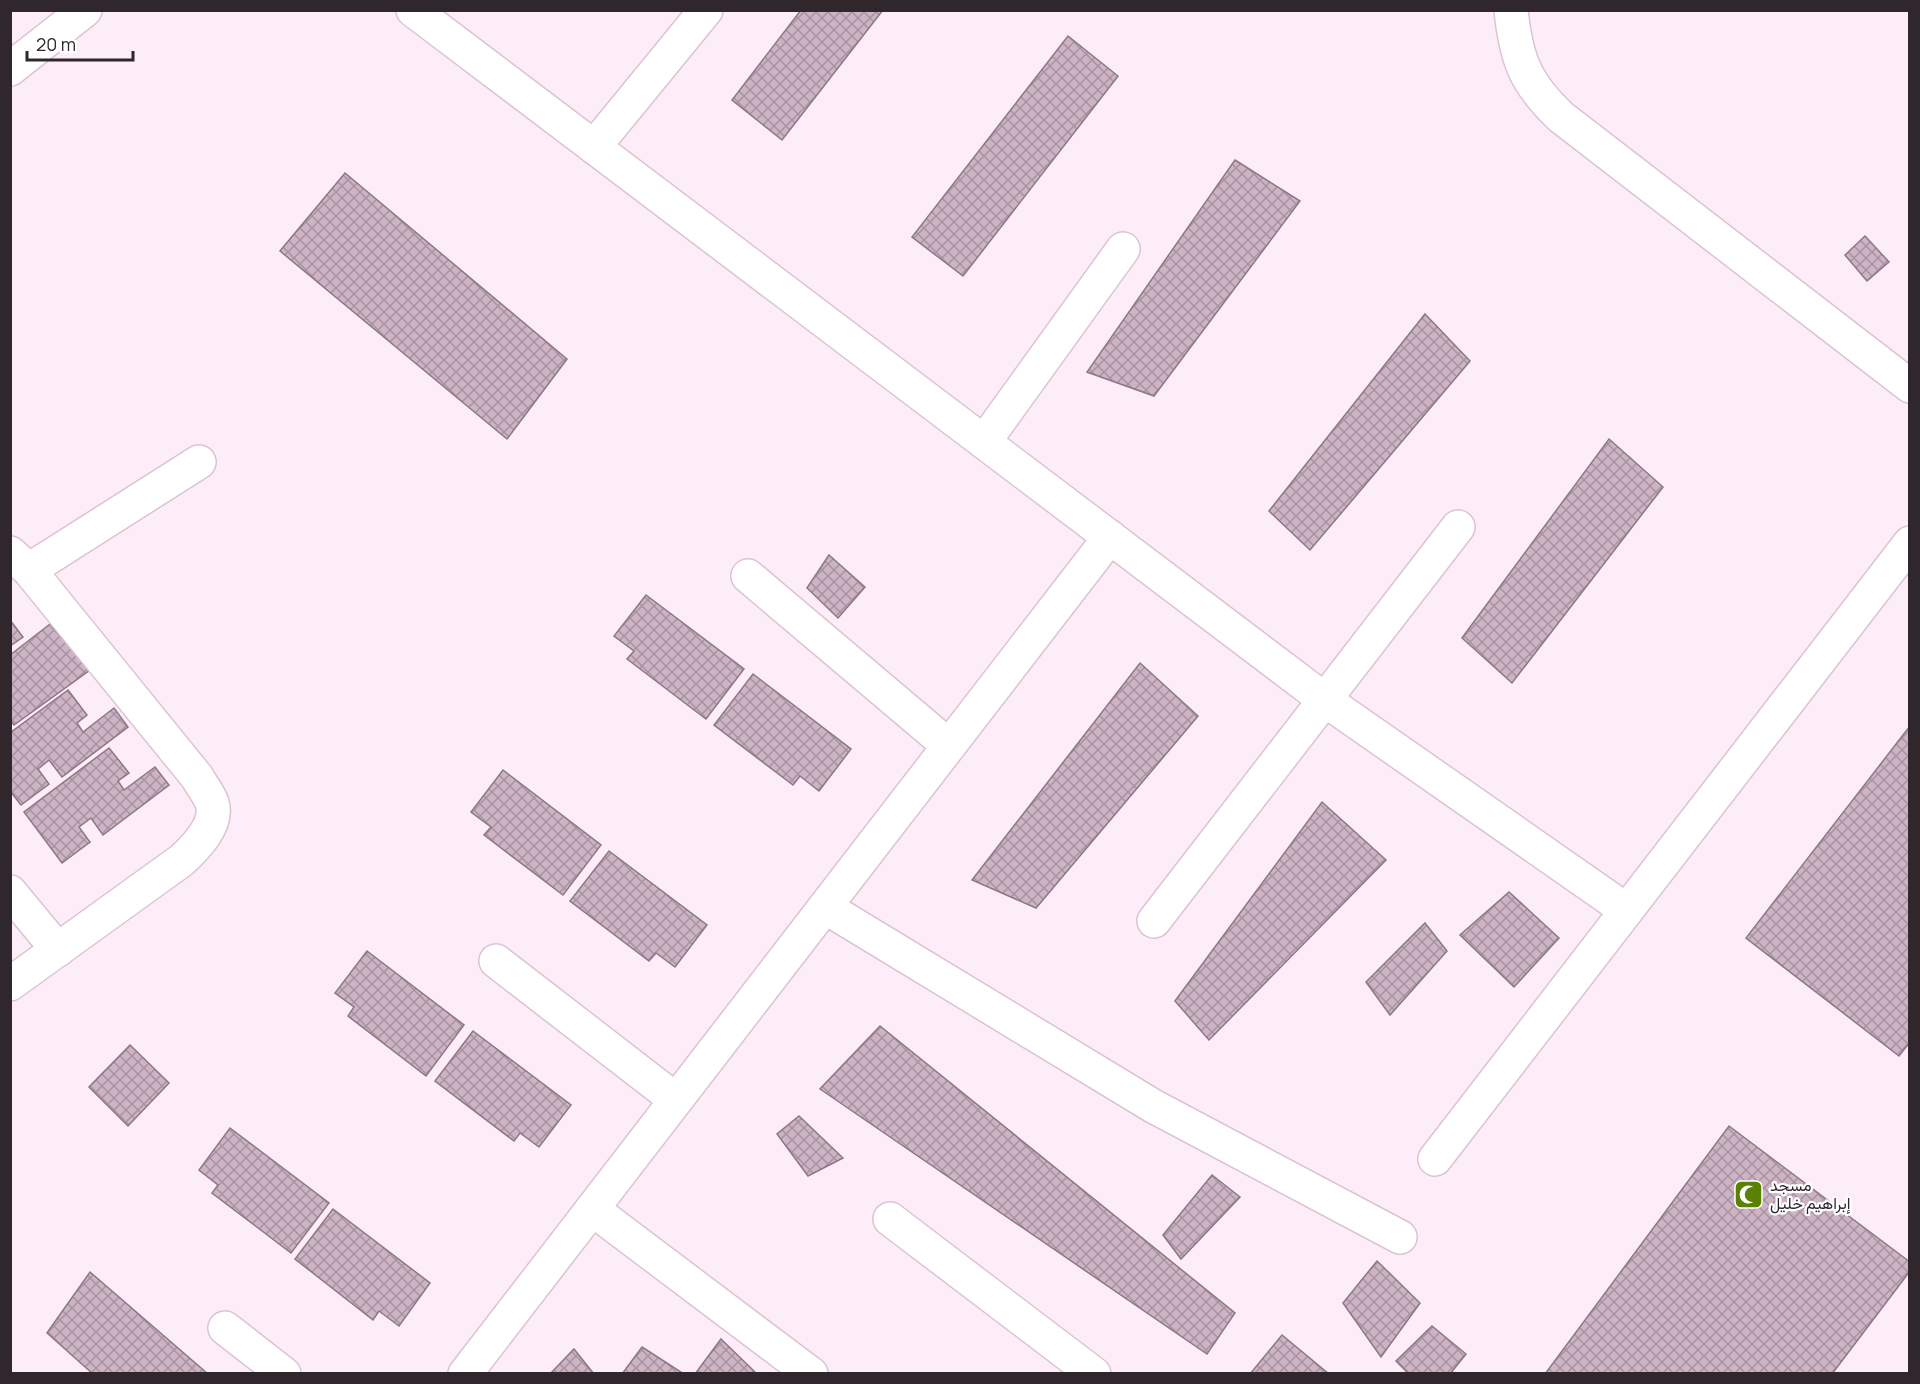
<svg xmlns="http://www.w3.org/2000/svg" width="1920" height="1384" font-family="Manrope,Vazirmatn,sans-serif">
	<defs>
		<pattern id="building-cross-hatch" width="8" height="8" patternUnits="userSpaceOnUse" patternTransform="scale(1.5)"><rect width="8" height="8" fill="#cdb4c5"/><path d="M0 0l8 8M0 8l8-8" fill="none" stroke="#a792a0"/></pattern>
	</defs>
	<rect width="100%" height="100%" fill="#fdedf8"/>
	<g fill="url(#building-cross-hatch)" stroke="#8e7686" stroke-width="1.5">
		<polygon points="801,10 883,10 782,140 732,100"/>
		<polygon points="1068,36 1118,76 963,276 912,237"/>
		<polygon points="1235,160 1300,201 1154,396 1087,372"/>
		<polygon points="345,173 567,359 507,439 280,251"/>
		<polygon points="1865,236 1889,262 1867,281 1845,255"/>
		<polygon points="1425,314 1470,361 1310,550 1269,511"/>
		<polygon points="1609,439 1663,487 1512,683 1462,638"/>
		<polygon points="829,555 865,587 838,618 807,588"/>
		<polygon points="646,595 744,669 706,719 627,659 634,651 614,636"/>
		<polygon points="10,620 23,637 10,646"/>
		<polygon points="54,621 90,670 14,725 10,720 10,655"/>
		<polygon points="1140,663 1198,716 1036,908 972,880"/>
		<polygon points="753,674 851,749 819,791 800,776 793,785 714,725"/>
		<polygon points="68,690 87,715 77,723 83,732 114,708 128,727 62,777 49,760 38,769 49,784 21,805 10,791 10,733"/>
		<polygon points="1910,726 1910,1042 1899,1056 1746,938"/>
		<polygon points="109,748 129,773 118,781 124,790 155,767 169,785 103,835 91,818 79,827 90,842 62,863 24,812"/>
		<polygon points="503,770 601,845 563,895 484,835 491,827 471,812"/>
		<polygon points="1322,802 1386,860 1209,1040 1175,1001"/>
		<polygon points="609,851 707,925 675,967 656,953 649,961 570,901"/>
		<polygon points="1509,892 1559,938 1514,987 1460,935"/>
		<polygon points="1425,923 1447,951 1390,1015 1366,982"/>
		<polygon points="367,951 464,1025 426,1076 348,1016 354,1007 335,993"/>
		<polygon points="880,1026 1235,1313 1207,1354 820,1089"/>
		<polygon points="473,1031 571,1105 539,1147 520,1133 514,1141 435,1081"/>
		<polygon points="130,1045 169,1083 128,1126 89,1087"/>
		<polygon points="799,1116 843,1158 808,1176 777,1134"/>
		<polygon points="1729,1126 1910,1262 1910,1271 1832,1374 1545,1374"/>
		<polygon points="230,1128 329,1203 291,1253 212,1193 218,1185 199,1170"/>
		<polygon points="1212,1175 1240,1197 1181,1259 1163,1235"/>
		<polygon points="333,1209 430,1283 399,1326 379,1311 373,1320 295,1259"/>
		<polygon points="1377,1261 1420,1303 1381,1357 1343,1303"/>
		<polygon points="90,1272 208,1374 93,1374 47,1333"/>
		<polygon points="1432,1326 1466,1354 1450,1374 1409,1374 1396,1361"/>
		<polygon points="1282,1335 1329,1374 1250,1374"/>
		<polygon points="721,1339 757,1374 695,1374"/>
		<polygon points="642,1347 684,1374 622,1374"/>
		<polygon points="574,1349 594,1374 550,1374"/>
	</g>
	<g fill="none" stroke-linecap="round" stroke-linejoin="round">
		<defs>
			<g id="minor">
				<polyline points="413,10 1325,700 1626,910"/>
				<path d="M 1511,10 C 1516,59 1525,83 1561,117 L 1910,386"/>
				<polyline points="10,69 85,10"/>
				<polyline points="594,147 706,10"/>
				<polyline points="984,442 1123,249"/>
				<path d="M 10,553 L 29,570 L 197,777 C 202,786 209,794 212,803 C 219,824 195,848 182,860 L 10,984"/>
				<polyline points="29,570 199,462"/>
				<polyline points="748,576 949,746"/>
				<polyline points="10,892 58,950"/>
				<polyline points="825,907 1153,1106 1400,1237"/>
				<polyline points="1154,921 1458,527"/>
				<polyline points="496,961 676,1100"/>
				<polyline points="1435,1159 1910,543"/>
				<polyline points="592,1209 811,1374"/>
				<polyline points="890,1219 1094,1374"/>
				<polyline points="225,1328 284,1374"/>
				<polyline points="465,1374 1110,537"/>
			</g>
		</defs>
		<use href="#minor" stroke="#dcc3d4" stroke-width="36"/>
		<use href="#minor" stroke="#fff" stroke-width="33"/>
	</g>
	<defs>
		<symbol id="mosque-square" viewBox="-11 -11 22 22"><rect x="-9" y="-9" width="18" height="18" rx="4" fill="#5a8102" stroke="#fff"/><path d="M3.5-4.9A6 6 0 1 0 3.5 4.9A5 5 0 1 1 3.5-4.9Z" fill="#fff"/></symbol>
	</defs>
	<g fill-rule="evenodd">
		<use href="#mosque-square" x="1732" y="1178" width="33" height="33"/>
	</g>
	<g text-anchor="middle" stroke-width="4.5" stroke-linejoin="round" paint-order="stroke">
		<g font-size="16" fill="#30272d" stroke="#fff" text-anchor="start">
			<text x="1770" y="1191">مسجد<tspan x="1770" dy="18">إبراهيم خليل</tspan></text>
		</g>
	</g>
	<rect width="1920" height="1384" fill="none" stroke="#30272d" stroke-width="24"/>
	<path d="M27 51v9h106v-9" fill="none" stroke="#30272d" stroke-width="3"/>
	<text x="36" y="51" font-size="18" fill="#30272d" stroke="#ffffff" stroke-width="4.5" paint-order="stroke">20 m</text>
</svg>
